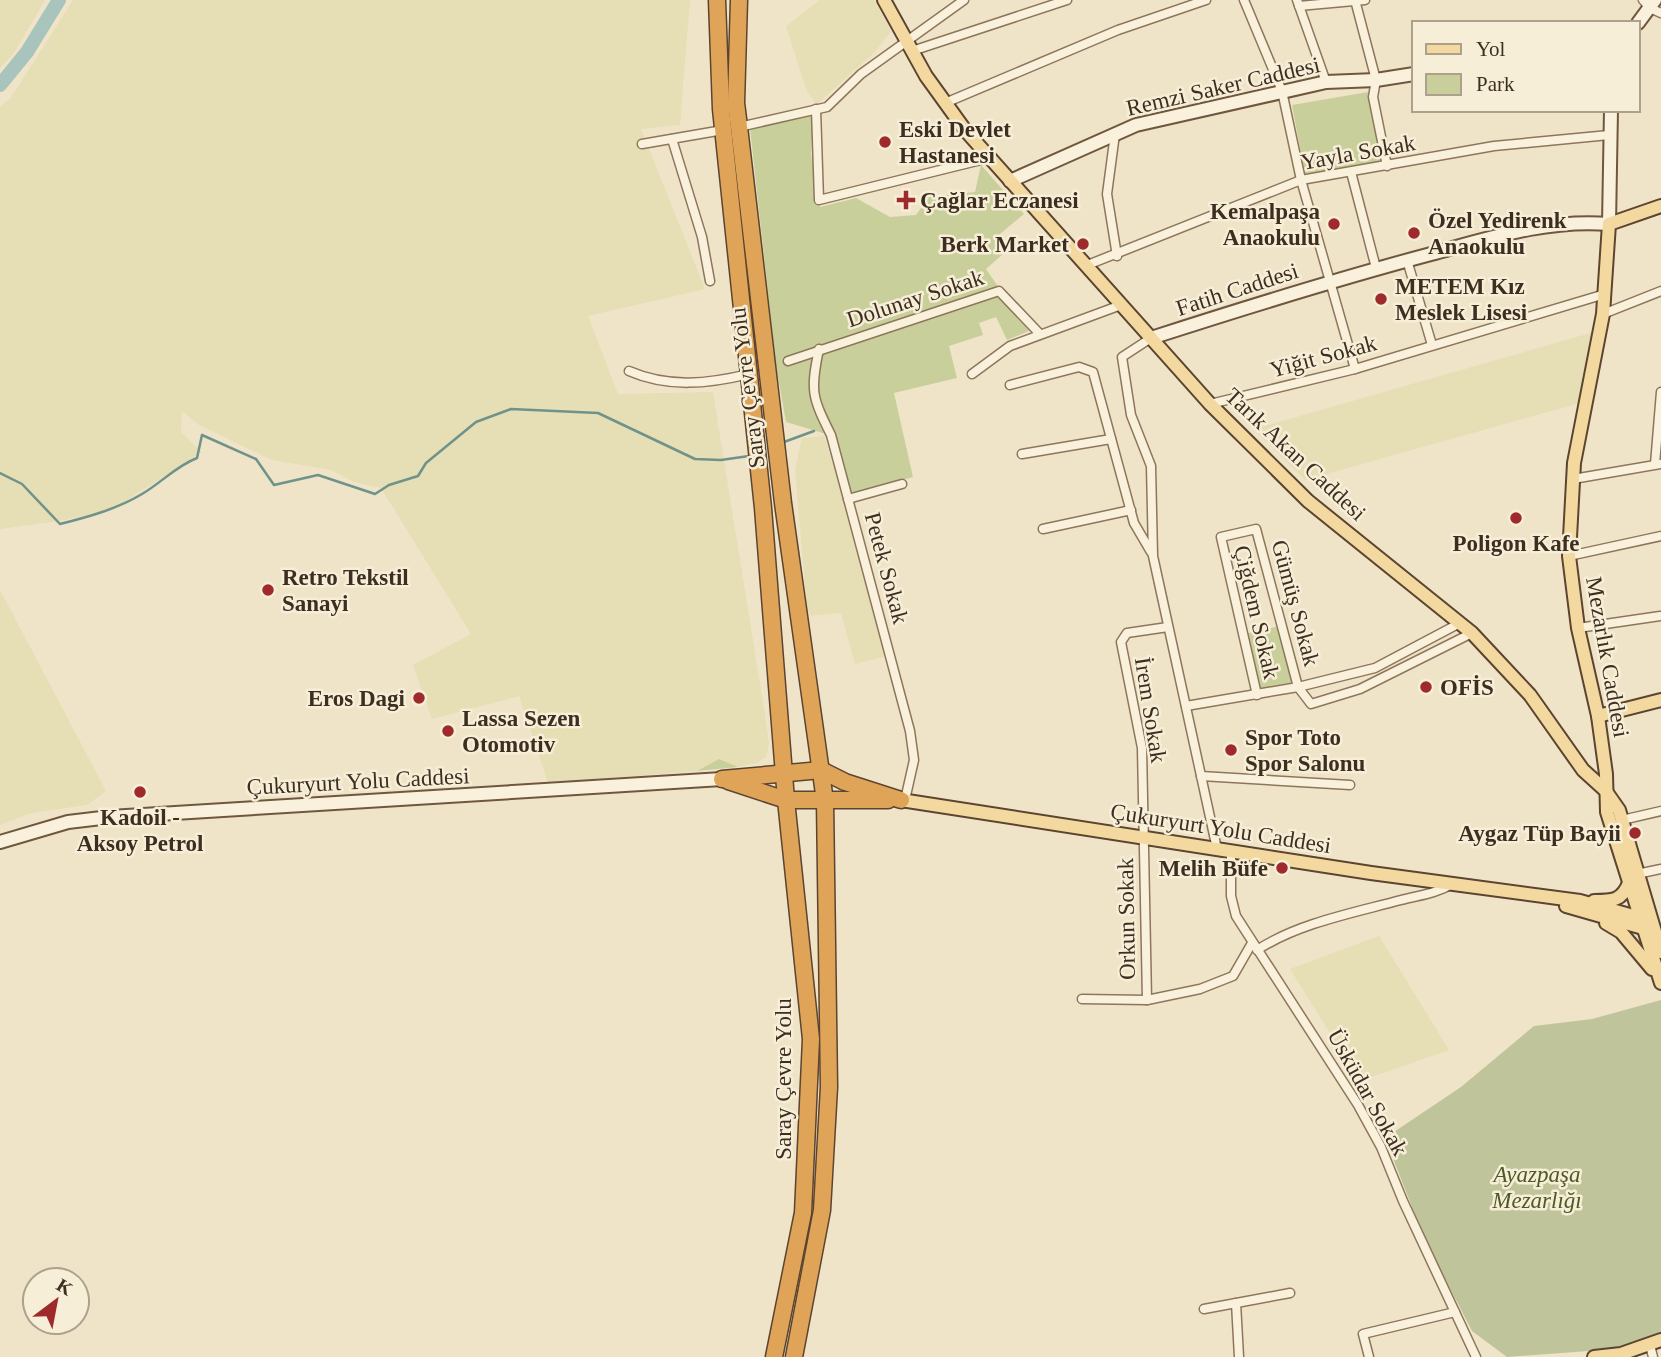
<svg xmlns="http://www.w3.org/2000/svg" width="1661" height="1357" font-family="Georgia,serif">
	<rect width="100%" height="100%" fill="#f0e4c8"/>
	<g fill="#e6deb5">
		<polygon points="0,0 45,0 14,53 0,68"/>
		<polygon points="73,0 690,0 680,125 641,129 705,289 588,316 618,394 713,392 765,715 769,744 766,757 757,763 738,767 719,759 697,771 548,783 519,696 432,719 413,665 471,634 381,488 354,482 331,470 272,460 199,425 182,411 181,432 202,452 113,509 60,521 0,529 0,106 10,99"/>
		<polygon points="820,0 874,0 891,31 875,52 816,105 806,89 786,26"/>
		<polygon points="1594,332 1583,402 1305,480 1254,429"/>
		<polygon points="824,436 856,537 887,656 855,664 841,613 811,616 807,609 795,469 802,438"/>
		<polygon points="0,590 106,791 87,805 31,813 0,825"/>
		<polygon points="1379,936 1449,1050 1360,1081 1290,969"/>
	</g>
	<g fill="#c9cf9b">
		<polygon points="1368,92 1381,161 1305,174 1292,105"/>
		<polygon points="813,114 811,154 820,207 856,198 890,217 916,215 929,197 975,192 981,165 1024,214 1000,234 1010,248 986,269 1029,331 1007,340 996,317 979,323 983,335 949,346 957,378 894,393 913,477 855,493 850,491 826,434 786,422 776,366 750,128"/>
		<polygon points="1280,626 1294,682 1258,689 1245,634"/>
		<polygon points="719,759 738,767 697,771"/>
	</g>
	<polygon fill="#bfc49a" points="1661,1000 1661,1333 1630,1348 1507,1357 1472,1331 1425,1240 1385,1138 1461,1087 1534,1026 1592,1019"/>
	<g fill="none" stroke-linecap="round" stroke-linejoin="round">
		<g stroke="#6f938a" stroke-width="2.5">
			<polyline points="784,442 814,431"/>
			<path d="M 0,473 L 22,484 L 60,524 C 88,517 117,509 142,494 C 161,483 176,466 197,458 L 202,435 L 256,459 L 274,485 L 318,475 L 375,494 L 389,485 L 418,476 L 426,463 L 476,422 L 511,409 L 598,413 L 695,459 L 721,460 L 749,456"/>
		</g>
		<polyline stroke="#a9c4bc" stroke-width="14" points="0,85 27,52 59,0"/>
		<defs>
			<g id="street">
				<polyline points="1244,0 1282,91 1301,180 1355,369"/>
				<polyline points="1297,0 1326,82"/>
				<polyline points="1355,0 1376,80 1373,97 1387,166"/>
				<polyline points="1643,0 1650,8 1661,13"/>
				<polyline points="1299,6 1365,0"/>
				<polyline points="912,51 1067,0"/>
				<polyline points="945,103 1118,30 1206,0"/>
				<polyline points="816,109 819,200 989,158"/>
				<polyline points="739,127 827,107 861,74 964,0"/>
				<polyline points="1115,134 1107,194 1117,256"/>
				<polyline points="672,139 702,237 710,281"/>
				<polyline points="642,144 723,130"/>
				<polyline points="1351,172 1376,268"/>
				<polyline points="1407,260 1432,345"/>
				<polyline points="1085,266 1301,180 1494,146 1609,135"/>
				<polyline points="1603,314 1661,291"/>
				<polyline points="1151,338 1122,357 1131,415 1151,466 1153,556 1217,849"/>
				<path d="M 819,349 C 810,391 812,397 831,435 L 910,731 L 914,760 L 905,800"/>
				<polyline points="788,361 999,291 1039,333"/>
				<path d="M 629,371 C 668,388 708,384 749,374"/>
				<polyline points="972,374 1010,346 1121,305"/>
				<polyline points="1010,385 1079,367 1093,372 1134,523 1151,552"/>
				<polyline points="1210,404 1355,369 1605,294"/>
				<polyline points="1022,454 1111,439"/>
				<polyline points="1655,464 1661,392"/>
				<polyline points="1573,479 1661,464"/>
				<polyline points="848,499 902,484"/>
				<polyline points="1043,529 1131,510"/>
				<polyline points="1569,556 1661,536"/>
				<polyline points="1578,628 1660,616"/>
				<polyline points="1257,695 1221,537 1256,529 1298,687 1311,704 1360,689 1472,633"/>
				<polyline points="1186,706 1298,687 1375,668 1460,623"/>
				<polyline points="1201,776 1350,785"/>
				<polyline points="1622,820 1661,811"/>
				<polyline points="1231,851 1231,896 1236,916 1358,1105 1381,1147 1403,1201 1476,1357"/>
				<polyline points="1637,874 1661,869"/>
				<path d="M 1257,950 C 1299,923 1353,913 1401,900 C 1420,895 1435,894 1452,884"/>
				<polyline points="1082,999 1147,1000 1200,989 1233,976 1252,943"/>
				<polyline points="1147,1000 1142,748 1121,642 1127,633 1168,627"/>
				<polyline points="1236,1303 1239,1357"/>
				<polyline points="1204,1309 1290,1293"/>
				<polyline points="1650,1345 1653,1357"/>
				<polyline points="1369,1357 1363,1334 1455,1312"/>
			</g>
			<g id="secondary">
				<polyline points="1638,23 1655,0"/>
				<polyline points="1010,181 1136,125 1326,82 1376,80 1414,74"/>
				<path d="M 1151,338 C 1244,308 1337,279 1431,254 C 1490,238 1547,219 1609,224 L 1611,110"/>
				<polyline points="0,842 68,822 110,817 722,779"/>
			</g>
			<g id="primary">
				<polyline points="884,0 926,76 965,130 1151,338 1210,404 1308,501 1472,633 1530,695 1583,770 1605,790 1619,810 1661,952"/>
				<polyline points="1661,206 1609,224 1603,314 1574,463 1569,556 1578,628 1598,716 1606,774 1607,812 1661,983"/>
				<polyline points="1598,716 1661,700"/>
				<polyline points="901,800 1371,873 1580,901 1644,919"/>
				<path d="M 1594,901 C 1612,901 1622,901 1629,883"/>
				<polyline points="1566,906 1650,930"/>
				<polyline points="1606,923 1621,932 1652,969"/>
				<polyline points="1594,1357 1621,1354 1661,1340"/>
			</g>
			<g id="highway">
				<polyline points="717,0 721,109 763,508 786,800 811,1039 803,1213 774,1357"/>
				<polyline points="739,0 736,103 739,127 783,503 825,801 829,1087 822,1210 794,1357"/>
				<polyline points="722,779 821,770 845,782 901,800"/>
				<polyline points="728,781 786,800 888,800"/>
			</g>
		</defs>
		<use href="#street" stroke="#8d765c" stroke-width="11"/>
		<use href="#secondary" stroke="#6f573f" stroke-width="16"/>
		<use href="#primary" stroke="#5b4430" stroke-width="16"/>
		<use href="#highway" stroke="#5b4430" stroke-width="19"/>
		<use href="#street" stroke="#faf1dc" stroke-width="8"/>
		<use href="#secondary" stroke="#faf1dc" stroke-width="12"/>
		<use href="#primary" stroke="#f3d9a0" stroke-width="12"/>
		<use href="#highway" stroke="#e0a458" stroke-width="16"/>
	</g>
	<g fill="#9e2a2b" stroke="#f7eed8" stroke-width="2.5">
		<circle cx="885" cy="142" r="7"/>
		<path d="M902.5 189.5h7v7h7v7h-7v7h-7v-7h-7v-7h7z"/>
		<circle cx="1334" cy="224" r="7"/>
		<circle cx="1414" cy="233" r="7"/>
		<circle cx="1083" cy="244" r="7"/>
		<circle cx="1381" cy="299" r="7"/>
		<circle cx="1516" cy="518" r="7"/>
		<circle cx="268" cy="590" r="7"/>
		<circle cx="1426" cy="687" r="7"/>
		<circle cx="419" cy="698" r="7"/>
		<circle cx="448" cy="731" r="7"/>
		<circle cx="1231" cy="750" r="7"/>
		<circle cx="140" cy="792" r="7"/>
		<circle cx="1635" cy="833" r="7"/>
		<circle cx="1282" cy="868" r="7"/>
	</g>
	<g text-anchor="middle" stroke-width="5" stroke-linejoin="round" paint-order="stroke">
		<g font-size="23" fill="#3d2e20" stroke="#f7eed8">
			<text transform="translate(1223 86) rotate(-13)" y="8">Remzi Saker Caddesi</text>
			<text transform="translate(1358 152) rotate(-10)" y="8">Yayla Sokak</text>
			<text transform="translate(1237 289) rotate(-18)" y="8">Fatih Caddesi</text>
			<text transform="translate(915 298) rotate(-18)" y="8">Dolunay Sokak</text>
			<text transform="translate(1323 356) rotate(-15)" y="8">Yiğit Sokak</text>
			<text transform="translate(747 388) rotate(-97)" y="8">Saray Çevre Yolu</text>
			<text transform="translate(1296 454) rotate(43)" y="8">Tarık Akan Caddesi</text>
			<text transform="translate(887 568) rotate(75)" y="8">Petek Sokak</text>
			<text transform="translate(1296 603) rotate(75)" y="8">Gümüş Sokak</text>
			<text transform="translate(1257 612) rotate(77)" y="8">Çiğdem Sokak</text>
			<text transform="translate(1608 657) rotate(80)" y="8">Mezarlık Caddesi</text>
			<text transform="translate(1151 710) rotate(81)" y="8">İrem Sokak</text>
			<text transform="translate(358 781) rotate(-3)" y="8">Çukuryurt Yolu Caddesi</text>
			<text transform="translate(1221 828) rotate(9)" y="8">Çukuryurt Yolu Caddesi</text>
			<text transform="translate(1126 919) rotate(-91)" y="8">Orkun Sokak</text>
			<text transform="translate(783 1079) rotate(-90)" y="8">Saray Çevre Yolu</text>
			<text transform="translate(1368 1092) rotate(61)" y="8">Üsküdar Sokak</text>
		</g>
		<g font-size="23" font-weight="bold" fill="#3d2e20" stroke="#f7eed8" text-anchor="start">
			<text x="899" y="137">Eski Devlet<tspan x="899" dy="26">Hastanesi</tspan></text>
			<text x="920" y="208">Çağlar Eczanesi</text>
			<text x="1320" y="219" text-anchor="end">Kemalpaşa<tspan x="1320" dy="26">Anaokulu</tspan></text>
			<text x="1428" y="228">Özel Yedirenk<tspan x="1428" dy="26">Anaokulu</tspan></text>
			<text x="1069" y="252" text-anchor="end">Berk Market</text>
			<text x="1395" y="294">METEM Kız<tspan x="1395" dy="26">Meslek Lisesi</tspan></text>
			<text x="1516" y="551" text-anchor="middle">Poligon Kafe</text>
			<text x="282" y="585">Retro Tekstil<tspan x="282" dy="26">Sanayi</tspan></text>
			<text x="1440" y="695">OFİS</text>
			<text x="405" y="706" text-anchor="end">Eros Dagi</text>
			<text x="462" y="726">Lassa Sezen<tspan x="462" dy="26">Otomotiv</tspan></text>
			<text x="1245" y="745">Spor Toto<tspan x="1245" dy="26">Spor Salonu</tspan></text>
			<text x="140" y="825" text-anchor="middle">Kadoil -<tspan x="140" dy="26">Aksoy Petrol</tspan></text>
			<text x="1621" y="841" text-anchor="end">Aygaz Tüp Bayii</text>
			<text x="1268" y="876" text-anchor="end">Melih Büfe</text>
		</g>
		<g font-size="23" font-style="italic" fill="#4d5a26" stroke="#f7eed8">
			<text x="1537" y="1182">Ayazpaşa<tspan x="1537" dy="26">Mezarlığı</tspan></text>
		</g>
	</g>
	<rect x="1412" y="21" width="228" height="91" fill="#f7eed8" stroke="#ada18e" stroke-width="2"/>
	<rect x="1426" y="44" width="35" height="10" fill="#f3d9a0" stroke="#ada18e" stroke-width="2"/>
	<text x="1476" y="56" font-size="21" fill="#3d2e20">Yol</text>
	<rect x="1426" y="74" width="35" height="21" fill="#c9cf9b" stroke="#ada18e" stroke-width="2"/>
	<text x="1476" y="91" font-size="21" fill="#3d2e20">Park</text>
	<g transform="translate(56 1301) rotate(32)"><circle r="33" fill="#f7eed8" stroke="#ada18e" stroke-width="2"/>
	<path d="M0-5L12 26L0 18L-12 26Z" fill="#9e2a2b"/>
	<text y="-10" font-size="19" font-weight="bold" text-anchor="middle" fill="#3d2e20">K</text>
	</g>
</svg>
